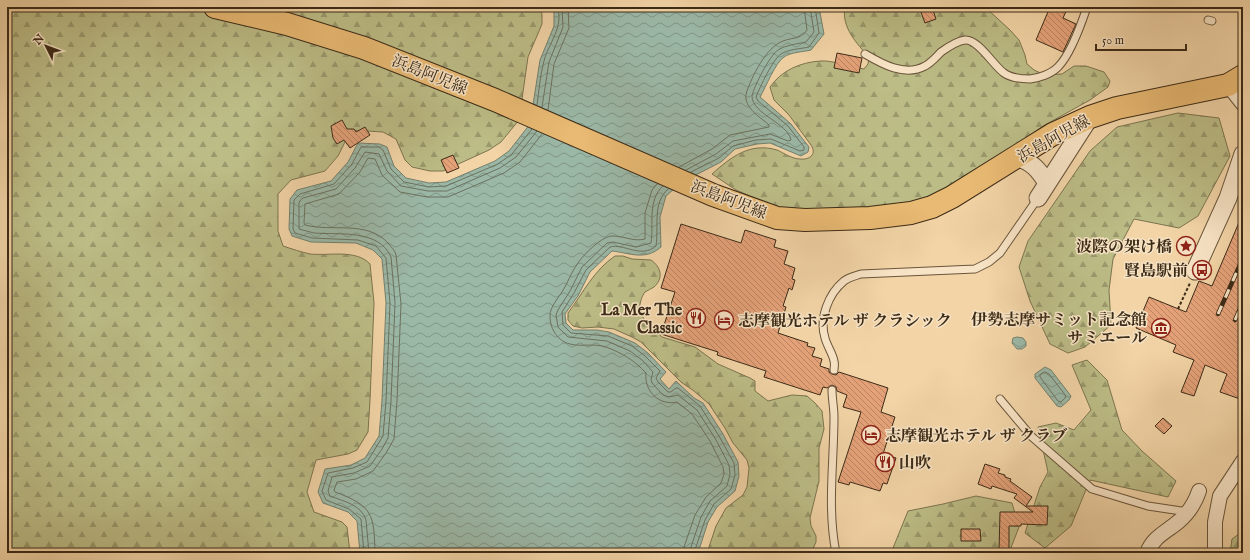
<svg xmlns="http://www.w3.org/2000/svg" width="1250" height="560" font-family="'IM FELL English','Noto Serif JP',serif">
	<defs>
		<pattern id="forest-firs" width="22" height="20" patternUnits="userSpaceOnUse"><rect width="22" height="20" fill="#bcbc86"/><path d="M5 1l3.5 6h-7zM16 11l3.5 6h-7z" fill="#9a996d"/></pattern>
		<pattern id="water-waves" width="16" height="10" patternUnits="userSpaceOnUse"><rect width="16" height="10" fill="#9bb8a7"/><path d="M0 5q4-4 8 0t8 0" fill="none" stroke="#809687"/></pattern>
		<pattern id="building-back-hatch" width="6" height="6" patternUnits="userSpaceOnUse"><rect width="6" height="6" fill="#e5a279"/><path d="M-1 5l2 2M0 0l6 6M5-1l2 2" fill="none" stroke="#bb8462"/></pattern>
	</defs>
	<rect width="100%" height="100%" fill="#f2d4a6"/>
	<filter id="stains"><feTurbulence type="fractalNoise" baseFrequency=".005" numOctaves="4"/><feColorMatrix values="0 0 0 0 .2 0 0 0 0 .09 0 0 0 0 .02 0 0 0 .5 -.17"/></filter>
	<radialGradient id="worn" r=".72"><stop offset=".6" stop-color="#630" stop-opacity="0"/><stop offset="1" stop-color="#630" stop-opacity=".3"/></radialGradient>
	<g fill="url(#forest-firs)" stroke="#7c744e">
		<path d="M 7,7 L 539,7 L 542,14 L 542,24 L 528,57 L 519,120 L 501,142 L 489,150 L 443,171 L 430,171 L 412,167 L 405,160 L 396,139 L 383,132 L 351,130 L 338,156 L 325,171 L 291,180 L 278,194 L 278,231 L 283,246 C 292,249 301,252 310,254 C 329,256 356,249 370,264 L 374,303 L 370,400 L 368,432 L 357,450 L 348,454 L 316,460 L 307,492 L 314,512 L 342,522 L 347,527 L 350,553 L 7,553 Z"/>
		<path d="M 845,7 L 985,7 L 1010,30 L 1019,40 L 1025,55 L 1027,64 L 1034,70 L 1045,75 L 1062,74 L 1074,66 L 1086,66 L 1104,72 L 1110,81 L 1108,87 L 1090,100 L 1043,126 L 961,183 L 906,207 L 785,211 L 736,190 L 712,174 C 731,157 750,142 777,150 C 784,153 792,159 800,159 C 810,160 817,154 811,145 L 789,115 L 774,100 L 770,87 C 781,71 800,62 821,61 C 831,60 853,67 864,69 L 868,64 L 869,57 C 857,44 841,27 845,7 Z"/>
		<polygon points="1178,113 1219,118 1230,156 1198,216 1179,228 1134,219 1113,259 1109,290 1111,325 1085,347 1068,353 1050,344 1030,301 1019,267 1028,241 1090,151 1117,127"/>
		<path d="M 615,256 L 623,256 L 632,259 L 651,260 C 661,267 664,278 654,287 C 651,289 648,290 645,292 C 641,297 640,304 639,310 L 644,319 L 662,337 L 695,347 L 718,364 L 750,378 L 755,381 L 755,391 L 768,401 L 792,395 L 807,396 L 815,403 L 822,411 L 824,429 L 819,448 L 819,481 L 810,518 L 811,526 L 816,536 L 816,542 L 811,553 L 707,553 L 716,526 L 726,508 L 743,495 L 747,487 L 749,468 L 747,460 L 733,443 L 725,428 L 709,404 L 694,391 L 681,382 L 641,342 L 632,337 L 614,329 L 598,327 L 582,328 L 573,326 L 568,320 L 568,313 C 583,293 594,270 615,256 Z"/>
		<polygon points="1087,360 1107,380 1122,430 1142,451 1176,481 1168,497 1090,480 1071,526 1045,548 1025,533 1040,487 1048,472 1038,427 1056,423 1074,430 1091,410 1072,365"/>
		<polygon points="976,496 1012,503 1019,527 1009,553 891,553 908,511 943,504"/>
		<polygon points="1243,531 1243,553 1230,553 1232,539"/>
	</g>
	<g fill="url(#water-waves)" stroke="#75806d">
		<path d="M 552,7 L 819,7 L 824,34 L 811,50 C 803,52 791,52 784,57 C 775,63 766,87 760,97 L 791,124 L 809,147 L 808,152 L 801,156 L 770,143 L 757,144 L 735,149 L 721,162 L 682,182 L 666,196 L 660,217 L 661,247 C 645,261 630,253 612,251 L 590,272 L 578,296 L 565,314 L 566,323 L 573,330 L 597,330 L 609,332 L 635,343 L 648,353 L 666,372 L 660,379 L 669,389 L 676,381 L 694,398 L 703,403 L 723,434 L 738,462 L 739,476 L 735,491 L 717,507 L 708,522 L 698,553 L 360,553 L 357,521 L 348,512 L 323,503 L 318,492 L 325,469 L 351,465 L 365,458 L 379,436 L 382,400 L 386,303 L 382,259 L 373,250 L 356,243 L 311,242 L 292,236 L 289,229 L 290,199 L 297,190 L 331,181 L 348,162 L 358,143 L 380,144 L 387,147 L 394,166 L 406,178 L 429,183 L 446,182 L 495,161 L 509,151 L 530,124 L 540,60 L 554,26 L 554,11 Z"/>
		<polygon points="1017,337 1023,338 1026,342 1026,346 1022,349 1017,349 1012,343 1013,338"/>
		<polygon points="1045,367 1051,370 1071,396 1069,400 1061,407 1057,406 1035,378 1035,374"/>
	</g>
	<g fill="none" stroke-linecap="round" stroke-linejoin="round">
		<g stroke="#6c725f" stroke-width="1">
			<path d="M 537,105 C 539,91 540,75 544,61 C 548,44 565,26 557,7"/>
			<polyline points="542,107 549,62 563,27 562,7"/>
			<polyline points="548,110 554,64 569,28 568,7"/>
			<path d="M 679,167 L 712,149 L 730,135 L 769,127 L 769,125 C 759,116 744,108 746,94 C 751,78 766,47 783,41 C 793,37 800,40 807,30 L 804,7"/>
			<path d="M 686,170 L 716,154 L 733,141 L 770,134 L 788,141 L 791,140 C 788,123 752,114 752,96 C 754,86 770,55 778,50 C 786,45 797,44 806,42 L 814,32 L 810,7"/>
			<path d="M 691,172 L 719,158 L 733,146 L 756,140 L 771,139 L 800,151 L 804,150 L 804,147 L 788,126 L 758,101 L 756,97 C 760,87 773,59 781,54 C 789,49 800,49 809,47 L 819,33 L 815,7"/>
			<path d="M 657,184 L 652,190 L 645,213 L 645,239 C 634,242 624,236 613,236 C 603,235 583,255 578,263 C 571,272 568,283 562,292 C 558,298 553,304 551,310 C 547,324 556,341 570,344 C 581,347 594,343 606,347 C 622,353 634,360 646,373 C 644,391 659,406 677,402 L 692,414 L 710,441 L 723,467 L 724,474 L 721,483 L 706,497 L 695,515 L 684,547 L 683,553"/>
			<path d="M 663,186 C 647,200 654,225 651,243 L 636,247 L 613,242 L 607,243 L 582,267 L 570,291 L 558,310 L 556,315 L 558,327 L 568,337 L 607,341 L 630,351 L 642,360 L 653,372 L 651,379 L 652,383 L 663,395 L 669,397 L 678,395 L 697,410 L 715,438 L 729,465 L 730,474 L 727,486 L 710,501 L 701,517 L 689,553"/>
			<path d="M 668,189 C 652,203 659,227 656,246 C 641,259 624,243 610,247 L 586,270 L 574,293 L 562,312 L 563,325 L 571,333 L 608,336 L 632,346 L 645,356 L 660,371 L 656,378 L 658,382 L 668,392 L 671,392 L 676,388 L 678,388 L 700,406 L 719,436 L 734,463 L 735,475 L 731,489 L 714,504 L 705,520 L 694,553"/>
			<polygon points="1045,372 1049,374 1066,396 1065,398 1061,402 1058,401 1040,377 1040,375"/>
			<polyline points="364,553 361,519 349,509 326,500 322,491 328,473 353,468 367,462 383,436 386,401 390,303 386,258 376,246 358,240 312,238 295,233 293,229 294,200 300,194 334,184 352,164 361,147 379,147 383,150 391,169 404,182 429,187 446,186 498,164 512,154 532,129"/>
			<path d="M 369,553 L 366,520 C 362,505 343,501 330,496 L 328,491 L 332,477 L 354,473 L 370,466 L 382,449 L 388,438 L 391,401 L 395,303 L 391,257 C 379,229 339,235 314,233 C 309,232 304,230 299,229 L 299,202 L 303,198 L 336,189 L 355,168 L 365,152 L 379,154 L 387,171 L 401,186 L 428,191 L 447,191 L 500,168 L 516,157 L 537,131"/>
			<path d="M 375,553 C 374,514 373,506 335,492 L 334,490 L 337,482 L 356,479 L 373,471 L 386,453 L 394,439 L 397,401 L 401,304 L 396,255 C 395,250 391,247 388,243 C 367,220 332,232 305,225 L 304,223 L 305,204 L 339,194 L 360,172 L 368,158 L 375,159 L 382,175 L 400,192 L 427,197 L 448,197 L 504,173 L 520,162 L 542,134"/>
		</g>
	</g>
	<g fill="url(#building-back-hatch)" stroke="#3c2b17">
		<polygon points="919,7 932,7 936,19 925,23"/>
		<polygon points="1050,7 1068,7 1063,18 1076,24 1063,52 1036,40"/>
		<polygon points="837,53 862,58 859,73 834,68"/>
		<polygon points="342,120 347,129 354,129 356,132 365,127 370,135 350,148 344,140 337,144 333,138 331,126"/>
		<polygon points="453,155 459,168 447,173 441,160"/>
		<polygon points="1243,213 1243,368 1238,381 1243,382 1243,400 1220,392 1227,374 1205,365 1194,396 1181,392 1194,360 1173,352 1176,345 1136,328 1149,297 1186,312 1199,281 1212,286"/>
		<polygon points="681,224 741,243 745,230 776,240 774,247 788,251 784,264 795,268 792,279 795,280 792,290 789,288 783,306 786,307 778,333 808,343 807,346 815,348 812,356 822,359 820,366 829,369 829,372 832,374 836,375 839,372 888,388 881,412 895,417 883,454 896,458 887,484 883,483 880,491 850,482 849,485 838,482 861,412 843,407 847,395 837,391 836,387 832,385 827,388 823,387 820,395 764,377 766,371 717,355 718,352 661,334 675,292 661,288"/>
		<polygon points="1163,418 1172,426 1164,434 1155,426"/>
		<polygon points="985,464 1000,469 998,473 1005,475 1005,477 1011,479 1010,481 1032,497 1026,506 1048,506 1047,525 1021,524 1021,526 1009,526 1009,551 999,551 1000,512 1033,512 1014,498 1017,494 992,486 991,489 978,484"/>
		<polygon points="961,529 980,529 981,541 961,541"/>
	</g>
	<g fill="none" stroke-linecap="round" stroke-linejoin="round">
		<defs>
			<g id="service">
				<polyline points="1208,20 1212,21"/>
				<path d="M 865,54 C 882,64 905,77 925,66 C 931,63 936,57 941,52 C 948,47 957,41 965,40 C 978,39 993,65 1004,73 C 1011,78 1021,79 1030,79 C 1039,78 1051,74 1058,67 C 1071,54 1081,25 1087,7"/>
				<path d="M 834,370 C 834,368 835,364 834,361 C 833,354 827,346 825,338 C 819,319 828,294 844,281 C 849,277 855,276 861,274 L 975,269 L 989,262 L 1000,253 L 1038,198"/>
				<path d="M 832,390 C 832,399 834,408 834,417 C 834,462 827,508 836,553"/>
				<polyline points="1000,399 1031,436 1092,489 1148,506 1188,512"/>
			</g>
			<g id="minor">
				<polyline points="1228,85 1243,104"/>
				<path d="M 1147,553 C 1153,537 1166,532 1178,522 C 1189,513 1195,503 1199,491"/>
				<polyline points="1215,553 1215,522 1220,496 1243,461"/>
			</g>
			<g id="tertiary">
				<path d="M 1017,157 C 1033,163 1038,169 1047,183"/>
				<polyline points="1038,198 1090,117"/>
				<polyline points="1195,271 1228,198 1243,154"/>
			</g>
			<polyline id="primary" points="215,7 287,24 364,48 495,100 713,195 777,218 805,220 870,218 911,213 932,207 952,197 1053,134 1090,117 1117,108 1228,85 1243,76"/>
		</defs>
		<use href="#service" stroke="#6a553b" stroke-width="9"/>
		<use href="#minor" stroke="#6a553b" stroke-width="16"/>
		<use href="#tertiary" stroke="#6a553b" stroke-width="19"/>
		<use href="#primary" stroke="#3c2b17" stroke-width="24"/>
		<polyline stroke="#3c2b17" stroke-width="2" stroke-dasharray="3 2" stroke-linecap="butt" points="1178,309 1190,283"/>
		<use href="#service" stroke="#f7e3c5" stroke-width="7"/>
		<use href="#minor" stroke="#f7e3c5" stroke-width="14"/>
		<use href="#tertiary" stroke="#f7e3c5" stroke-width="17"/>
		<use href="#primary" stroke="#e9ba73" stroke-width="22"/>
		<defs>
			<g id="rail">
				<polyline points="1218,314 1243,258"/>
				<polyline points="1235,320 1243,302"/>
			</g>
		</defs>
		<use href="#rail" stroke="#3c2b17" stroke-width="4.5"/>
		<use href="#rail" stroke="#f7e3c5" stroke-width="3" stroke-dasharray="9" stroke-linecap="butt"/>
	</g>
	<defs>
		<symbol id="sight-ring" viewBox="-11 -11 22 22"><circle r="9.5" fill="#f7e3c5" stroke="#8f2418" stroke-width="1.5"/><path d="M0-6L1.8-2.2L6-1.7L2.9 1.2L3.7 5.4L0 3.3L-3.7 5.4L-2.9 1.2L-6-1.7L-1.8-2.2Z" fill="#8f2418"/></symbol>
		<symbol id="bus-ring" viewBox="-11 -11 22 22"><circle r="9.5" fill="#f7e3c5" stroke="#8f2418" stroke-width="1.5"/><path d="M-5-6H5V4H4V6H2V4H-2V6H-4V4H-5ZM-3.5-4V0h7V-4ZM-3.5 1.2v1.5H-2V1.2ZM2 1.2v1.5H3.5V1.2Z" fill="#8f2418"/></symbol>
		<symbol id="restaurant-ring" viewBox="-11 -11 22 22"><circle r="9.5" fill="#f7e3c5" stroke="#8f2418" stroke-width="1.5"/><path d="M-5-6h1v4h1v-4h1v4h1v-4h1v5L-1.5 .5V6h-2V.5L-5-1ZM5-6V6H3V1.5H1.5Q1.5-4 5-6Z" fill="#8f2418"/></symbol>
		<symbol id="hotel-ring" viewBox="-11 -11 22 22"><circle r="9.5" fill="#f7e3c5" stroke="#8f2418" stroke-width="1.5"/><path d="M-6-4.5h1.5V1H6V5H4.5V3h-9V5H-6ZM-4 0a1.8 1.8 0 1 1 3.6 0ZM.5 0V-2.5h3Q6-2.5 6 0Z" fill="#8f2418"/></symbol>
		<symbol id="museum-ring" viewBox="-11 -11 22 22"><circle r="9.5" fill="#f7e3c5" stroke="#8f2418" stroke-width="1.5"/><path d="M0-6L6-3V-2H-6V-3ZM-5-1h2V3h-2ZM-1-1h2V3h-2ZM3-1h2V3H3ZM-6 4H6V6H-6Z" fill="#8f2418"/></symbol>
	</defs>
	<g fill-rule="evenodd">
		<use href="#sight-ring" x="1175" y="235" width="22" height="22"/>
		<use href="#bus-ring" x="1191" y="259" width="22" height="22"/>
		<use href="#restaurant-ring" x="685" y="307" width="22" height="22"/>
		<use href="#hotel-ring" x="713" y="309" width="22" height="22"/>
		<use href="#museum-ring" x="1150" y="317" width="22" height="22"/>
		<use href="#hotel-ring" x="860" y="424" width="22" height="22"/>
		<use href="#restaurant-ring" x="874" y="451" width="22" height="22"/>
	</g>
	<g text-anchor="middle" stroke-width="3" stroke-linejoin="round" paint-order="stroke">
		<g font-size="16" fill="#3c2b17" stroke="#f7e3c5">
			<text transform="translate(430 74) rotate(22)" y="6">浜島阿児線</text>
			<text transform="translate(1053 138) rotate(-29)" y="6">浜島阿児線</text>
			<text transform="translate(729 199) rotate(21)" y="6">浜島阿児線</text>
		</g>
		<g font-size="16" font-weight="bold" fill="#3c2b17" stroke="#f7e3c5" text-anchor="end">
			<text x="1172" y="252">波際の架け橋</text>
			<text x="1188" y="276">賢島駅前</text>
			<text x="682" y="315">La Mer The<tspan x="682" dy="18">Classic</tspan></text>
			<text x="1147" y="325">伊勢志摩サミット記念館<tspan x="1147" dy="18">サミエール</tspan></text>
			<text x="738" y="326" text-anchor="start">志摩観光ホテル ザ クラシック</text>
			<text x="885" y="441" text-anchor="start">志摩観光ホテル ザ クラブ</text>
			<text x="899" y="468" text-anchor="start">山吹</text>
		</g>
	</g>
	<rect width="1250" height="560" fill="none" stroke="#f2d4a6" stroke-width="24"/>
	<rect x="8" y="8" width="1234" height="544" fill="none" stroke="#3c2b17" stroke-width="2"/>
	<rect x="12" y="12" width="1226" height="536" fill="none" stroke="#3c2b17"/>
	<g transform="translate(46 46) rotate(312)" stroke="#f7e3c5" stroke-width="3" paint-order="stroke">
	<path d="M0-3L7 15L0 10L-7 15Z" fill="#3c2b17"/>
	<text y="-6" font-size="11" font-weight="bold" text-anchor="middle" fill="#3c2b17">N</text>
	</g>
	<path d="M1096 44v6h90v-6" fill="none" stroke="#3c2b17" stroke-width="2"/>
	<text x="1102" y="44" font-size="12" fill="#3c2b17" stroke="#f7e3c5" stroke-width="3" paint-order="stroke">50 m</text>
	<rect width="100%" height="100%" filter="url(#stains)"/>
	<rect width="100%" height="100%" fill="url(#worn)"/>
</svg>
